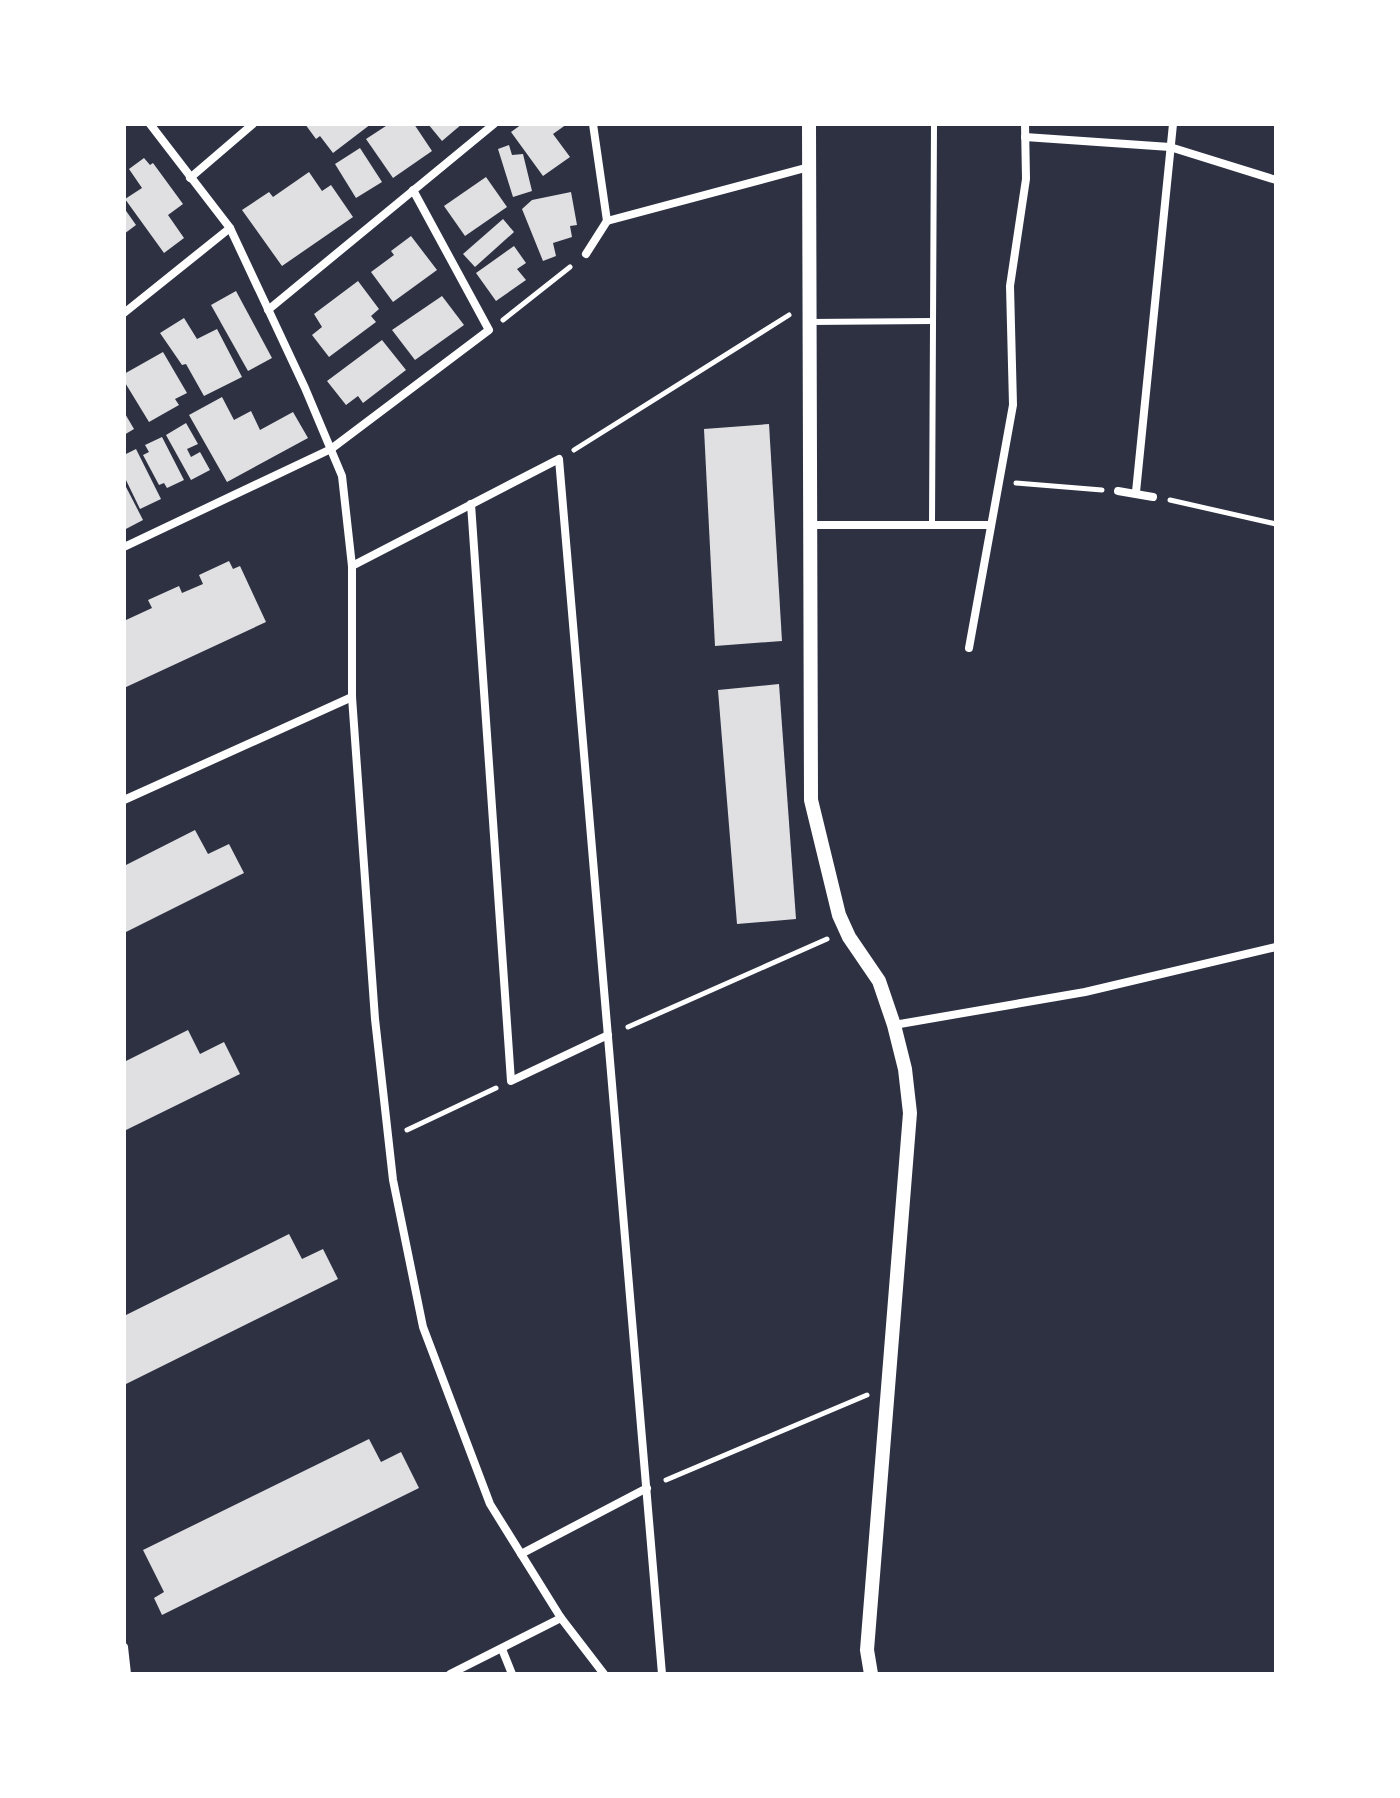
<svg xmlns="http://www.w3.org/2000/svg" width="1400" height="1798" font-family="'Nunito Sans',sans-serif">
	<rect width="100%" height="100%" fill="#2d3142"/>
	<g fill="#e0e0e3">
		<polygon points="305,124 371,124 333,153 320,136 316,139"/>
		<polygon points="389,124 414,124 432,151 393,178 366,139"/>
		<polygon points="428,124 462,124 442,141"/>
		<polygon points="522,124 567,124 553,134 570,157 543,176 511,132"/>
		<polygon points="509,145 512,155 523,154 532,191 513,197 498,149"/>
		<polygon points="360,148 382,182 356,198 335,164"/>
		<polygon points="144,158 150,165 153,163 183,204 168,215 184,238 164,253 125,199 142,188 129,169"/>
		<polygon points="309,172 322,191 331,185 353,217 282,266 242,210 269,192 273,197"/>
		<polygon points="486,177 507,207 465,236 444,206"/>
		<polygon points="571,192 577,225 570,226 572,237 553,243 556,256 543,261 522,209 532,200"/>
		<polygon points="124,208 136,225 124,234"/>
		<polygon points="503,219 514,232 475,267 463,254"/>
		<polygon points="411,236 437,270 393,302 371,272 394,255 391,251"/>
		<polygon points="514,246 526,263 517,269 526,280 496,301 476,273"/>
		<polygon points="358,281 379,309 371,316 376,322 329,357 312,335 322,327 314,314"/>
		<polygon points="236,291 272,358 248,371 211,305"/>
		<polygon points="442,296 464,325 415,360 392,330"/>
		<polygon points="184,318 197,339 217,329 242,377 204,396 186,364 182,365 160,333"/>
		<polygon points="382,340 406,370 363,403 358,396 346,405 327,381"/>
		<polygon points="163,352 187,393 175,399 179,405 149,422 124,381 124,374"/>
		<polygon points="222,397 234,420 251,411 260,430 293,412 308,438 227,482 189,415"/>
		<polygon points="124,412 134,429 124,435"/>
		<polygon points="186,423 198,444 187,449 191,457 200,452 210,470 191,480 166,435"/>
		<polygon points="769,424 782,641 715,646 704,429"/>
		<polygon points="162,437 184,480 167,488 164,483 159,485 143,455 149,452 145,445"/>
		<polygon points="136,449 161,499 140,509 124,476 124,455"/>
		<polygon points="124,483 143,520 124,530"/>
		<polygon points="229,561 233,569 240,566 266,622 124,688 124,614 126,620 152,608 148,600 179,586 182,593 203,584 199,575"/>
		<polygon points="779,684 796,919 737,924 718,690"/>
		<polygon points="195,830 208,854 229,844 244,873 124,933 124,866"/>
		<polygon points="188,1030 200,1054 224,1042 240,1074 124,1131 124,1062"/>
		<polygon points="289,1234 302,1259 323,1249 338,1279 124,1385 124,1316"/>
		<polygon points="369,1439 381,1462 401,1452 419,1488 162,1615 154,1598 164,1592 143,1550"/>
	</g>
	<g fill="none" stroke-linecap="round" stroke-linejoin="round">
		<g stroke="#fff" stroke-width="5">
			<polyline points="503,320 570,267"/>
			<polyline points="574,450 789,315"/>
			<polyline points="1016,483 1102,490"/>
			<polyline points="1170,500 1276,524"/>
			<polyline points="628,1027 827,939"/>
			<polyline points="407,1130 496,1088"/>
			<polyline points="666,1480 867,1395"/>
		</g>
		<g stroke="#fff" stroke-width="6">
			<polyline points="809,322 933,321"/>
			<polyline points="932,524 934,124"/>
		</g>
		<g stroke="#fff" stroke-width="8">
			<polyline points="150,124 230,228 305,388 342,476 352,566 352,697 375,1019 393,1180 423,1327 490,1504 561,1618 604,1674"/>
			<polyline points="593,124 607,221"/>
			<polyline points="1025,137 1170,147 1276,180"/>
			<polyline points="190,178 253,124"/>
			<polyline points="586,254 607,221 809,167"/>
			<polyline points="268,310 494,124"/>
			<polyline points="124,313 230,228"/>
			<polyline points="1118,491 1153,497"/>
			<polyline points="1136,492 1173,124"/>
			<polyline points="471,504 511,1081 608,1035"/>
			<polyline points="810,525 991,525"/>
			<polyline points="124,547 331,449 489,330 413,190"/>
			<polyline points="352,566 559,459 662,1674"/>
			<polyline points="969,648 1013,405 1010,286 1026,179 1025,124"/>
			<polyline points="124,800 352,697"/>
			<polyline points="894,1025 1085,992 1276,947"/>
			<polyline points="521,1554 647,1488"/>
			<polyline points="124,1647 127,1674"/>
			<polyline points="502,1649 512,1674"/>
			<polyline points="450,1674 561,1618"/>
		</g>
		<polyline stroke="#fff" stroke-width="14" points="809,124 811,800 839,915 849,937 879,981 894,1025 905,1069 910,1113 867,1650 871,1674"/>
	</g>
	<rect width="1400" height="1798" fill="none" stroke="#ffffff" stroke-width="252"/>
</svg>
